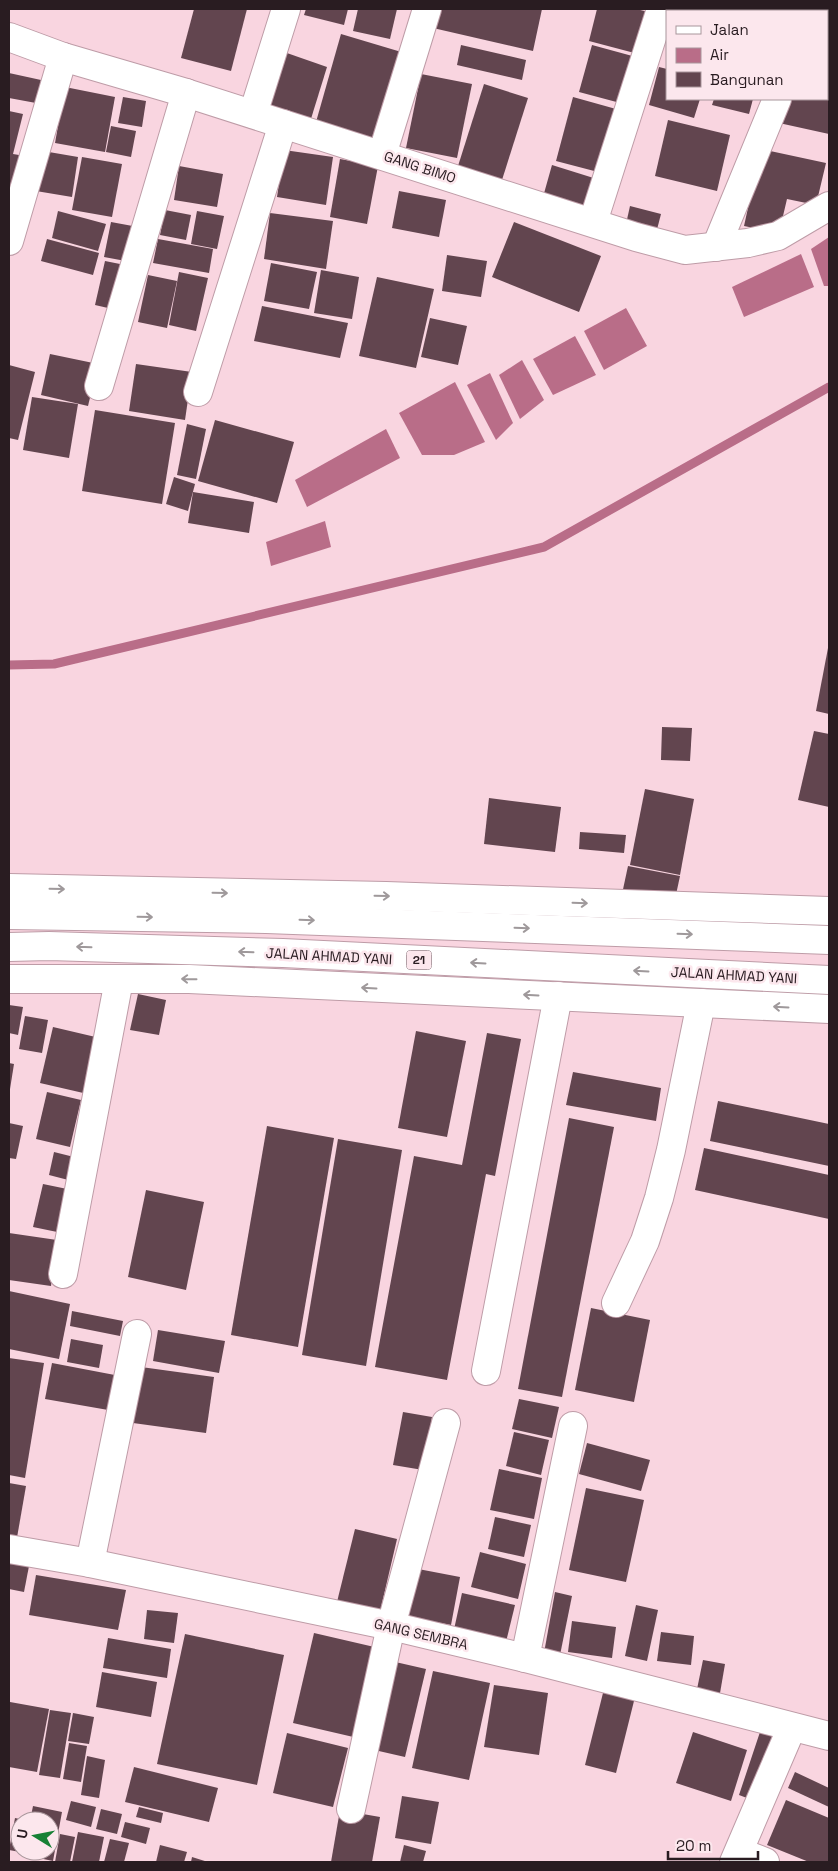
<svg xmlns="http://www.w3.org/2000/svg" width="838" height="1871" font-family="'Space Grotesk',sans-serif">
	<rect width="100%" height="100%" fill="#f9d5e0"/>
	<g fill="#b96d88">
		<polygon points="829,237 829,286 824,286 811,249"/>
		<polygon points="801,254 814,287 744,317 732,287"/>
		<polygon points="626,308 647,346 604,370 584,331"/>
		<polygon points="575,336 596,375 553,395 533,359"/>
		<polygon points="522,360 544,400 520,419 499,375"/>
		<polygon points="490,373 513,423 496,440 467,385"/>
		<polygon points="455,382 485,442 454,455 422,455 399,413"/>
		<polygon points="386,429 400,458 307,507 295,480"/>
		<polygon points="325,521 331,547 271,566 266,542"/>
	</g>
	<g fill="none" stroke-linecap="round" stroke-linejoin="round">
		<polyline stroke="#b96d88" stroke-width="9" points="9,665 54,664 544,547 829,387"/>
	</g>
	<g fill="#62454f">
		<polygon points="194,9 247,9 231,71 181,58"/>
		<polygon points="306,9 348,9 344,25 304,15"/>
		<polygon points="358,9 397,9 390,39 353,31"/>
		<polygon points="438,9 542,9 533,51 433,28"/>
		<polygon points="597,9 636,9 653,13 642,55 589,41"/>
		<rect x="680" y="9" width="48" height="2"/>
		<polygon points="736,9 779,9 787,10 735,11"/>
		<polygon points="813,9 829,9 829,52 827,52 827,11 812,11"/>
		<polygon points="341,34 408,54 382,141 316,122"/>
		<polygon points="461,45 526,60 522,80 457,65"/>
		<polygon points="592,45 636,57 624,104 579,92"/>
		<polygon points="284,52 327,67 310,122 267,108"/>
		<polygon points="827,61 829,62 829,134 779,123 784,99 827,99"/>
		<polygon points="659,67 667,69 667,99 700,99 694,118 649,105"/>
		<polygon points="9,73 41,80 36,103 9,98"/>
		<polygon points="421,74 472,84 457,158 406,148"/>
		<polygon points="484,84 528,98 502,180 458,166"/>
		<polygon points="65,87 115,97 105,152 55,143"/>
		<polygon points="123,97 146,101 142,127 118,123"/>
		<polygon points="573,97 616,109 598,172 556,161"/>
		<polygon points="714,99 753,99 749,114 712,105"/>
		<polygon points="9,111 23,114 13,154 25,156 9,206"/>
		<polygon points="668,120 730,135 717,191 655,176"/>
		<polygon points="111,126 136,131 131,157 106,152"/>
		<polygon points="761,149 826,163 816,205 787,199 779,233 744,226"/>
		<polygon points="284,150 333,157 326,205 277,197"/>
		<polygon points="43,151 78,157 72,197 36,191"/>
		<polygon points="82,157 122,164 112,217 72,210"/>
		<polygon points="340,159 378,166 367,224 330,217"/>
		<polygon points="552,165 600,180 589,218 541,204"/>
		<polygon points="179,166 223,174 217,207 174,200"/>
		<polygon points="399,191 446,200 439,237 392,228"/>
		<polygon points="630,206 661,214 654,241 624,233"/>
		<polygon points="165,210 191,215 186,240 160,235"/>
		<polygon points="58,211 106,224 98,251 52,238"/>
		<polygon points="197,211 224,216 217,249 191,244"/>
		<polygon points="270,213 333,221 326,269 264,259"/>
		<polygon points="111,222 138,227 131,262 104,257"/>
		<polygon points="514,222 601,256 579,312 492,277"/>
		<polygon points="47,239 99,253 93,275 41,261"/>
		<polygon points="158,239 213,249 209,273 153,263"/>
		<polygon points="447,255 487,261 481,297 442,291"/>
		<polygon points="105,261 130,266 121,311 95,305"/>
		<polygon points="271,263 317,272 309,309 264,301"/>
		<polygon points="321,270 359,277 352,319 314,313"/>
		<polygon points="179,272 208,278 196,331 169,325"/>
		<polygon points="148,275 177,281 167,328 138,322"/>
		<polygon points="377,277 434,289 416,368 359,356"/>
		<polygon points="262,306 348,323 340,358 254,341"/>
		<polygon points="430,318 467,326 458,365 421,357"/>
		<polygon points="50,354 98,364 88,406 41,395"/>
		<polygon points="136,364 192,372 185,420 129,411"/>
		<polygon points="9,365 35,372 18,440 9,438"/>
		<polygon points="32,397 78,404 69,458 23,450"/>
		<polygon points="95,410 175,423 162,504 82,491"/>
		<polygon points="215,420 294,442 277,503 198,481"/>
		<polygon points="187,424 206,429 196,479 177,475"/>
		<polygon points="174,477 195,484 188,511 166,504"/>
		<polygon points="193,492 254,502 249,533 188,523"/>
		<polygon points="828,648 829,648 829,714 816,711"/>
		<polygon points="662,727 692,728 690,761 661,760"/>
		<polygon points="814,731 829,734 829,807 798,800"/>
		<polygon points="645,789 694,799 680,875 630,865"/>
		<polygon points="489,798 561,807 555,852 484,844"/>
		<polygon points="580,832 626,835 624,853 579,849"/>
		<polygon points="628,866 680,876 674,904 622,894"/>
		<polygon points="138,994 166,1000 159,1035 130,1030"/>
		<polygon points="9,1005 23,1007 18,1035 9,1033"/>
		<polygon points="25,1016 48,1020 42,1053 19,1049"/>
		<polygon points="53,1027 104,1039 92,1095 40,1083"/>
		<polygon points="416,1031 466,1041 447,1137 398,1128"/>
		<polygon points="487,1033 521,1039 495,1176 486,1174 447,1380 375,1367 414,1156 462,1165"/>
		<polygon points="9,1063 14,1064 10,1089 9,1089"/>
		<polygon points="573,1072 661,1088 656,1121 566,1105"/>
		<polygon points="47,1092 81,1100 70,1147 36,1139"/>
		<polygon points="718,1101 829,1124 829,1166 710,1141"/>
		<polygon points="569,1118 614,1127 562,1397 518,1389"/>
		<polygon points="9,1123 23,1126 16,1159 9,1158"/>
		<polygon points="267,1126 334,1138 298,1347 231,1335"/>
		<polygon points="338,1139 402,1150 366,1366 302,1355"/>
		<polygon points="704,1148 829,1175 829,1219 695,1190"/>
		<polygon points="54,1152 82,1159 76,1182 49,1175"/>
		<polygon points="43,1184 72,1190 62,1233 33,1227"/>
		<polygon points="146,1190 204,1202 186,1290 128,1277"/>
		<polygon points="9,1233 57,1240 51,1286 9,1280"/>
		<polygon points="9,1291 70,1304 59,1359 9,1349"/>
		<polygon points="591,1308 650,1320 634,1402 575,1390"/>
		<polygon points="72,1311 123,1321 120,1336 70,1326"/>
		<polygon points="158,1330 225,1341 219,1373 153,1361"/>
		<polygon points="71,1339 103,1345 99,1368 67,1362"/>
		<polygon points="9,1358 44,1363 25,1478 9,1475"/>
		<polygon points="52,1363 120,1376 114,1411 45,1399"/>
		<polygon points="141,1367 214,1377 206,1433 133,1423"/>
		<polygon points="519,1399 559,1407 552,1438 512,1429"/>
		<polygon points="403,1412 432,1417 423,1470 393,1465"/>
		<polygon points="514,1432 549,1440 541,1475 506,1466"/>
		<polygon points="587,1443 650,1460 641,1491 579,1474"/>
		<polygon points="499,1469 542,1478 534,1519 490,1510"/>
		<polygon points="9,1483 26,1486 15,1549 9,1548"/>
		<polygon points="586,1488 644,1500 626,1582 569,1570"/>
		<polygon points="495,1517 531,1525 524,1557 488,1549"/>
		<polygon points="355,1529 397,1539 379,1616 336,1606"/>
		<polygon points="480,1552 526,1564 518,1599 471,1587"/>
		<polygon points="9,1562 29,1566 24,1592 9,1589"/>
		<polygon points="413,1568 460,1577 451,1625 404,1616"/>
		<polygon points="36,1575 126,1590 118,1630 29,1615"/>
		<polygon points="555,1592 572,1596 560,1655 544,1653"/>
		<polygon points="462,1593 515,1605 505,1646 453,1634"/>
		<polygon points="636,1605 658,1610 647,1661 625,1656"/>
		<polygon points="147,1610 178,1613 174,1643 144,1639"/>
		<polygon points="572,1621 616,1627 612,1658 568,1652"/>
		<polygon points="661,1632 694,1636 691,1665 657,1661"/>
		<polygon points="314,1633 383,1649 362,1739 293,1723"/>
		<polygon points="185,1634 284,1655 257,1785 157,1764"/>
		<polygon points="108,1638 171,1649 167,1678 103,1668"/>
		<polygon points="703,1660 725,1664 719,1699 696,1694"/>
		<polygon points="391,1661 426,1669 405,1757 370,1749"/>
		<polygon points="433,1671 490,1683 469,1780 412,1768"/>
		<polygon points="102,1672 157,1682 151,1717 96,1707"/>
		<polygon points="494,1685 548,1693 539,1755 484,1747"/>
		<polygon points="604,1689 635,1697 616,1773 585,1765"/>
		<polygon points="10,1702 49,1709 37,1772 9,1767"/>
		<polygon points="50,1710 71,1713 60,1778 39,1775"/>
		<polygon points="73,1713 94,1717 89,1744 68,1741"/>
		<polygon points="762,1726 777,1731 755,1801 739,1795"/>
		<polygon points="693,1732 747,1750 731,1801 676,1783"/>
		<polygon points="287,1733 348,1748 333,1807 273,1793"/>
		<polygon points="69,1743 87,1746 81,1782 63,1779"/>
		<polygon points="87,1756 105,1760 99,1798 81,1795"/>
		<polygon points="134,1767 218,1788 209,1822 125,1802"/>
		<polygon points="795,1772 829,1788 829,1807 788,1788"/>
		<polygon points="402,1796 439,1802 431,1844 395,1838"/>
		<polygon points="786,1800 829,1818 829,1862 809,1862 767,1845"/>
		<polygon points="71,1801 96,1807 91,1827 66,1820"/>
		<polygon points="33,1806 62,1812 53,1861 24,1855 25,1851 50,1851 50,1821 30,1821"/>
		<polygon points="139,1807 163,1813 161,1823 136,1817"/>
		<polygon points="101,1809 122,1814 117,1834 96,1829"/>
		<polygon points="340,1810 380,1817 372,1862 331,1862"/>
		<polygon points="15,1818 24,1820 20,1821 20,1852 9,1850"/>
		<polygon points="125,1822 150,1828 146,1844 121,1837"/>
		<polygon points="78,1832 104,1837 99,1862 72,1862"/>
		<polygon points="60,1834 75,1837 70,1862 55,1862"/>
		<polygon points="110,1839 129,1843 124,1862 104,1862"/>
		<polygon points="160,1845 187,1852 184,1862 156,1862"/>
		<polygon points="404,1845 426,1851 423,1862 400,1862"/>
		<polygon points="192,1857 208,1862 191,1862"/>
	</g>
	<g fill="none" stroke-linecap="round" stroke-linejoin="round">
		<defs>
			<g id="minor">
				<polyline points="802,11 802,9"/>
				<polyline points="9,37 63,57 186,93 636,237 685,250 748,243 778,236 829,206"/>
				<polyline points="253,114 286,9"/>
				<polyline points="382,155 427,9"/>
				<polyline points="593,222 661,9"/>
				<polyline points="9,241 63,57"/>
				<polyline points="716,247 777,99"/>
				<polyline points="99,386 186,93"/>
				<polyline points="198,392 283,124"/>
				<polyline points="9,888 386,896 829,911"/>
				<polyline points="9,979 189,979 829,1009"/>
				<polyline points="63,1274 119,980"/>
				<polyline points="616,1303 645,1241 659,1198 671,1150 701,1003"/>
				<polyline points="486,1371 558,996"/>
				<polyline points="9,1549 90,1563 391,1626 525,1658 829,1736"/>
				<polyline points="90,1563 137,1334"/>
				<polyline points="525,1658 573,1426"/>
				<polyline points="351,1809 391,1626 446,1423"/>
				<polyline points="739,1852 765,1862"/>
				<polyline points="734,1862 792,1727"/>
			</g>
			<g id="highway">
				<polyline points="9,915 266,919 829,940"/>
				<polyline points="9,947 49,946 283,953 829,980"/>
			</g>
		</defs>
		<use href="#minor" stroke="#be9ca7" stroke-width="30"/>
		<use href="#highway" stroke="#be9ca7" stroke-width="30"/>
		<use href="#minor" stroke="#fff" stroke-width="28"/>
		<use href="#highway" stroke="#fff" stroke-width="28"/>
	</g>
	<defs><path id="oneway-shaft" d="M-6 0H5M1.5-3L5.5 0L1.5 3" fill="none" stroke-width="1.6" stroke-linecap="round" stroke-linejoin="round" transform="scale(1.25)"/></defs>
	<g stroke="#9f999b">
		<use href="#oneway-shaft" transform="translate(57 889) rotate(1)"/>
		<use href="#oneway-shaft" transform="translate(220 893) rotate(1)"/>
		<use href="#oneway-shaft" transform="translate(382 896) rotate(1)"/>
		<use href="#oneway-shaft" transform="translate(580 903) rotate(2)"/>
		<use href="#oneway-shaft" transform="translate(145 917) rotate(1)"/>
		<use href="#oneway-shaft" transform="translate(307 920) rotate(2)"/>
		<use href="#oneway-shaft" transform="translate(522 928) rotate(2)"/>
		<use href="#oneway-shaft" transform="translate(685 934) rotate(2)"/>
		<use href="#oneway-shaft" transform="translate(84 947) rotate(-178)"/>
		<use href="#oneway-shaft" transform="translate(246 952) rotate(-178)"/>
		<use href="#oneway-shaft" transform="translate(478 963) rotate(-177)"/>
		<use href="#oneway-shaft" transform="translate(641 971) rotate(-177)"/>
		<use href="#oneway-shaft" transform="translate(189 979) rotate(-179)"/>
		<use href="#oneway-shaft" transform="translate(369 988) rotate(-177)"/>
		<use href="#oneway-shaft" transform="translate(531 995) rotate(-177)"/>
		<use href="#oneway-shaft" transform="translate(781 1007) rotate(-177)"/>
	</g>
	<g text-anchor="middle" stroke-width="5" stroke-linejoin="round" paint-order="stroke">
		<rect fill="#fce7ed" stroke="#68595e" stroke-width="1" x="406.5" y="950.5" width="25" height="19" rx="4"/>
		<g font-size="12" font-weight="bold" fill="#291c21">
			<text x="419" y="964">21</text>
		</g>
		<g font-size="14" fill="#291c21" stroke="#fce7ed">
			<text transform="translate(420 167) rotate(18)" y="5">GANG BIMO</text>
			<text transform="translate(329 956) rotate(3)" y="5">JALAN AHMAD YANI</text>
			<text transform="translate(734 975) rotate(3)" y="5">JALAN AHMAD YANI</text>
			<text transform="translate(421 1634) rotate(13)" y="5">GANG SEMBRA</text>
		</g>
	</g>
	<rect width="838" height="1871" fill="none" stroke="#291c21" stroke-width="20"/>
	<rect x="666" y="10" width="162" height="90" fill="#fce7ed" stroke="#a8969b"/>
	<rect x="676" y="26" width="25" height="8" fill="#ffffff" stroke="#a8969b"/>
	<text x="710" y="35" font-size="15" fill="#291c21">Jalan</text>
	<rect x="676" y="48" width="25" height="15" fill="#b96d88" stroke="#a8969b"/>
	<text x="710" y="60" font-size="15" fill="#291c21">Air</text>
	<rect x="676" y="72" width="25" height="15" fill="#62454f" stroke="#a8969b"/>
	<text x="710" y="85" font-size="15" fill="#291c21">Bangunan</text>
	<g transform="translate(35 1836) rotate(280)"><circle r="24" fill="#fce7ed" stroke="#a8969b"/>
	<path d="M0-4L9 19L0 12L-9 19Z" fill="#178035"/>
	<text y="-8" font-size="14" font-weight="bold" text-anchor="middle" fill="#291c21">U</text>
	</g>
	<path d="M668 1851v8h90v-8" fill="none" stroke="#291c21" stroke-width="2.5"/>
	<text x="676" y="1851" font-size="15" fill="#291c21" stroke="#fce7ed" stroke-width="4" paint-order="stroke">20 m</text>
</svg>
